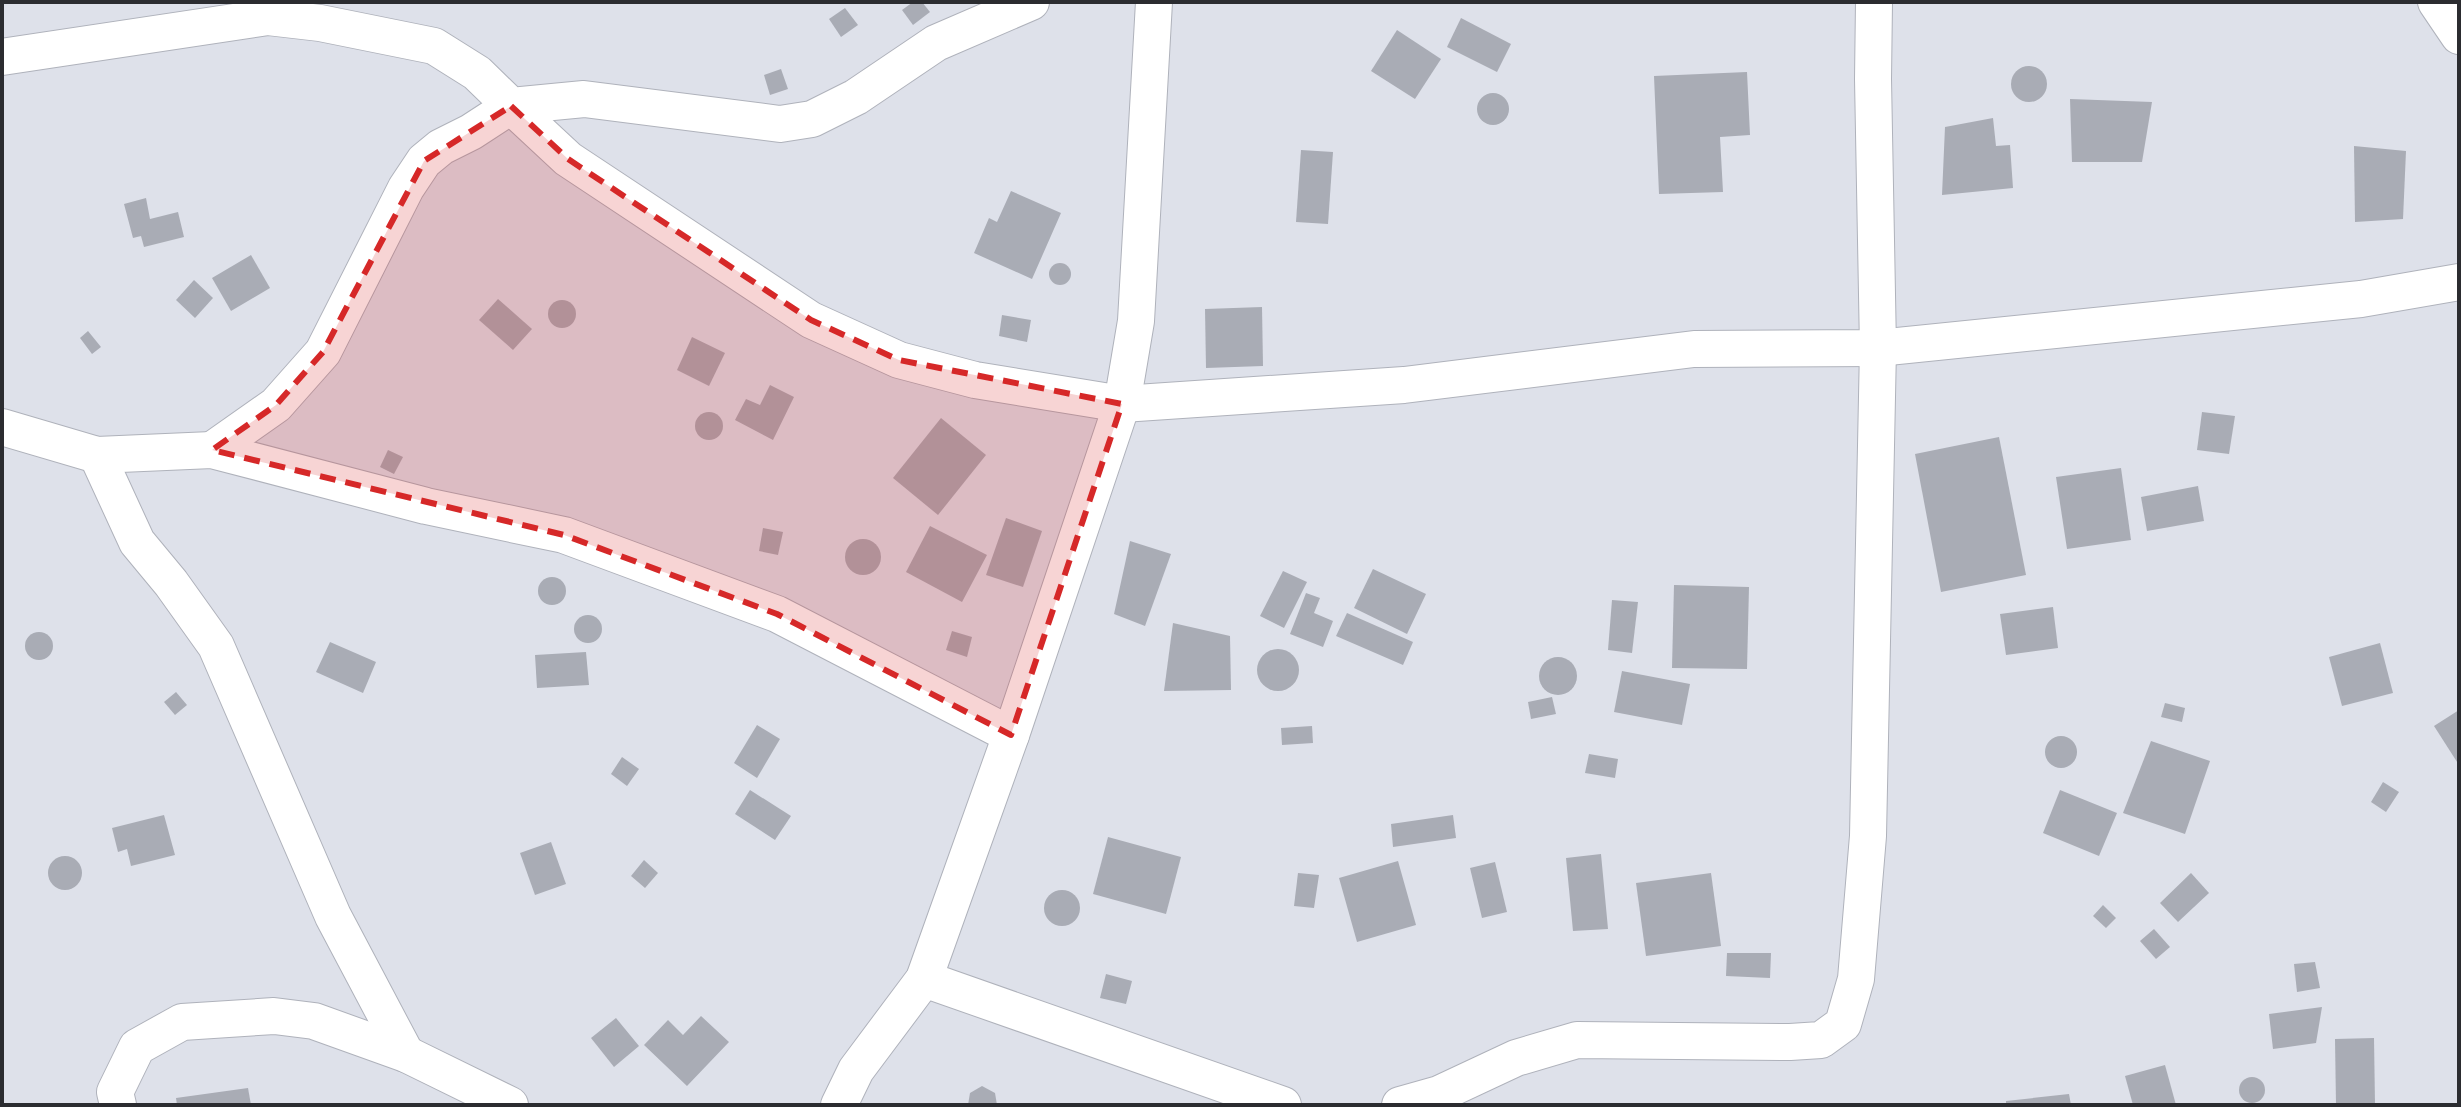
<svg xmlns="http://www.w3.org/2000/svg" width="2461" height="1107" font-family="'Fira Sans',sans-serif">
	<rect width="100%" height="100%" fill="#dee1ea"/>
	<g fill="#a9acb5">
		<polygon points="913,2 922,2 930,12 913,25 902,10"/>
		<polygon points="845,8 858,25 841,37 829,19"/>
		<polygon points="1461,18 1511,44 1497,72 1447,47"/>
		<polygon points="1397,30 1441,59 1415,99 1371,71"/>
		<circle cx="2029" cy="84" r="18"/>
		<polygon points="781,69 788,89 770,95 764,75"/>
		<polygon points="1747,72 1750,135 1720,137 1723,192 1659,194 1654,76"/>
		<circle cx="1493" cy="109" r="16"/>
		<polygon points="2070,99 2152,102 2142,162 2072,162"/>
		<polygon points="1993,118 1996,146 2010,145 2013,188 1942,195 1945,127"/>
		<polygon points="2354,146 2406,151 2403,219 2355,222"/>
		<polygon points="1301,150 1333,152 1328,224 1296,222"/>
		<polygon points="1011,191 1061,213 1032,279 974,253 989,218 997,222"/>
		<polygon points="146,198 150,219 178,212 184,237 144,247 141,236 133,238 124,204"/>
		<polygon points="251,255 270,288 231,311 212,278"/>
		<circle cx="1060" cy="274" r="11"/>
		<polygon points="194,280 213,298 195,318 176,300"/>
		<polygon points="498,299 532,329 513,350 479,320"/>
		<circle cx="562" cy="314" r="14"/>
		<polygon points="1262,307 1263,366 1206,368 1205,309"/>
		<polygon points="1002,315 1031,320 1027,342 999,336"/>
		<polygon points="88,331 101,347 92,354 80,338"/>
		<polygon points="692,337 725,353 709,386 677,370"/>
		<polygon points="770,385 794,397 773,440 735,420 746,399 760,405"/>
		<polygon points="2202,412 2235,416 2229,454 2197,450"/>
		<circle cx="709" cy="426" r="14"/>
		<polygon points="941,418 986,455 938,515 893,478"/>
		<polygon points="1999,437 2026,575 1941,592 1915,454"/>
		<polygon points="388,450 403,457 394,474 380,467"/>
		<polygon points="2121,468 2131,540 2067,549 2056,477"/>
		<polygon points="2198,486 2204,521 2147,531 2141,497"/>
		<polygon points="1006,518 1042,531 1023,587 986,575"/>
		<polygon points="930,526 987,555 962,602 906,572"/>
		<polygon points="763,528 783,532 778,555 759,551"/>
		<circle cx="863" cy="557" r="18"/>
		<polygon points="1130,541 1171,554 1145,626 1114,614"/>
		<polygon points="1373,569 1426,594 1407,634 1354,608"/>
		<polygon points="1283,571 1307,582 1284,628 1260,616"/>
		<circle cx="552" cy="591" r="14"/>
		<polygon points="1674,585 1749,587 1747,669 1672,668"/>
		<polygon points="1306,593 1320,598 1314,613 1333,621 1323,647 1290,634"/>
		<polygon points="1612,600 1638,602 1632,653 1608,650"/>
		<polygon points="2053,607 2058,648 2006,655 2000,614"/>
		<polygon points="1347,613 1413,642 1403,665 1336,636"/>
		<circle cx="588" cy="629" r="14"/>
		<polygon points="1173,623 1230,636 1231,690 1164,691"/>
		<polygon points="952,631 972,637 967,657 946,650"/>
		<circle cx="39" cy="646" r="14"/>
		<polygon points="330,642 376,662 363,693 316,672"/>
		<polygon points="2380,643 2393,693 2342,706 2329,657"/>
		<circle cx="1278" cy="670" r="21"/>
		<polygon points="586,652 589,685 537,688 535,655"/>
		<circle cx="1558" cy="676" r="19"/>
		<polygon points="1622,671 1690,684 1682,725 1614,712"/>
		<polygon points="176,692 187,705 175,715 164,702"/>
		<polygon points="1552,697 1556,714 1531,719 1528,702"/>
		<polygon points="2165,703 2185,708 2182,722 2161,717"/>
		<polygon points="2459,710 2459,765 2434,726"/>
		<polygon points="757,725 780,739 757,778 734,763"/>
		<polygon points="1312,726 1313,743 1282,745 1281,728"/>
		<circle cx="2061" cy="752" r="16"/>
		<polygon points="2151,741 2210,761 2185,834 2123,813"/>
		<polygon points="1589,754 1618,759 1615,778 1585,773"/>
		<polygon points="622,757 639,769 627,786 611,774"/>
		<polygon points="2383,782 2399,792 2386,812 2371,802"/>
		<polygon points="750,790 791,816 775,840 735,814"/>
		<polygon points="2060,790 2117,813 2099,856 2043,833"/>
		<polygon points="164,815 175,855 131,866 127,849 118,852 112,828"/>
		<polygon points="1453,815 1456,838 1393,847 1391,824"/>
		<polygon points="1108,837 1181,857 1166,914 1093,894"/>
		<polygon points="551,842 566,884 535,895 520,853"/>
		<polygon points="1601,854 1608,929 1573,931 1566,858"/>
		<circle cx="65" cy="873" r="17"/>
		<polygon points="644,860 658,873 645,888 631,876"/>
		<polygon points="1398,861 1416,925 1357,942 1339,878"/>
		<polygon points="1495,862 1507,912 1482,918 1470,868"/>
		<polygon points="1298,873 1319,875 1314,908 1294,906"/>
		<polygon points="1711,873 1721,946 1646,956 1636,883"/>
		<polygon points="2191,873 2209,893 2178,922 2160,903"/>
		<circle cx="1062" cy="908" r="18"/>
		<polygon points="2103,905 2116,918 2106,928 2093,916"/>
		<polygon points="2154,929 2170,947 2156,959 2140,941"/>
		<polygon points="1727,953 1771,953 1770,978 1726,976"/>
		<polygon points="2315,962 2320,988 2297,992 2294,964"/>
		<polygon points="1106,974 1132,981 1126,1004 1100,998"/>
		<polygon points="2322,1007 2316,1043 2273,1049 2269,1014"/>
		<polygon points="701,1016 729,1042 687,1086 644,1045 668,1020 683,1035"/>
		<polygon points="616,1018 639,1046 614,1067 591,1038"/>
		<polygon points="2374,1038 2375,1105 2336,1105 2335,1039"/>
		<polygon points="2165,1065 2176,1105 2133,1105 2125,1076"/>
		<circle cx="2252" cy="1090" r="13"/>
		<polygon points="982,1086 995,1093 997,1105 968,1105 970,1093"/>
		<polygon points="248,1088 251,1105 177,1105 176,1098"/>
		<polygon points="2069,1094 2071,1105 2006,1105 2006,1101"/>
	</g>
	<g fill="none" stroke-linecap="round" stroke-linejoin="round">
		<defs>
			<g id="minor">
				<polyline points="2436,2 2459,36"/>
				<polyline points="2,57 268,17 320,23 434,46 477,73 511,106 584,99 780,124 812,119 856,97 936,43 1031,2"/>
				<polyline points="2,427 97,455 212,450 426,506 564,535 777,614 1011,735"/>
				<polyline points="212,450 276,405 323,352 406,188 424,161 441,147 471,132 511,106 568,159 811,320 899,360 975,380 1122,404 1404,385 1694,349 1878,348 2361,299 2459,282"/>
				<polyline points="97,455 137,542 171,583 216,646 333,916 406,1054"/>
				<polyline points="924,979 1283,1105"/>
				<polyline points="118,1105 115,1092 137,1047 182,1022 274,1016 314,1021 406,1054 510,1105"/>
				<polyline points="839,1105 856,1070 924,979 1011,735 1122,404 1136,321 1154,2"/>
				<polyline points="1400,1105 1439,1094 1516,1058 1577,1040 1790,1042 1821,1040 1843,1024 1856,979 1868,836 1878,348 1873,79 1874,2"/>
			</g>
		</defs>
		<use href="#minor" stroke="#afb2bb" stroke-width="38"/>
		<use href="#minor" stroke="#fff" stroke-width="36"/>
	</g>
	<path fill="#d62828" fill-opacity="0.2" stroke="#d62828" stroke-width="6" stroke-dasharray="16 10" stroke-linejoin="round" d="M 511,106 L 568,159 L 811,320 L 899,360 L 1122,404 L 1011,735 L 777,614 L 564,535 L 212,450 L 276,405 L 323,352 L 424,161 Z"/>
	<rect width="2461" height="1107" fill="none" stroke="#2b2c30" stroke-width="8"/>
</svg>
